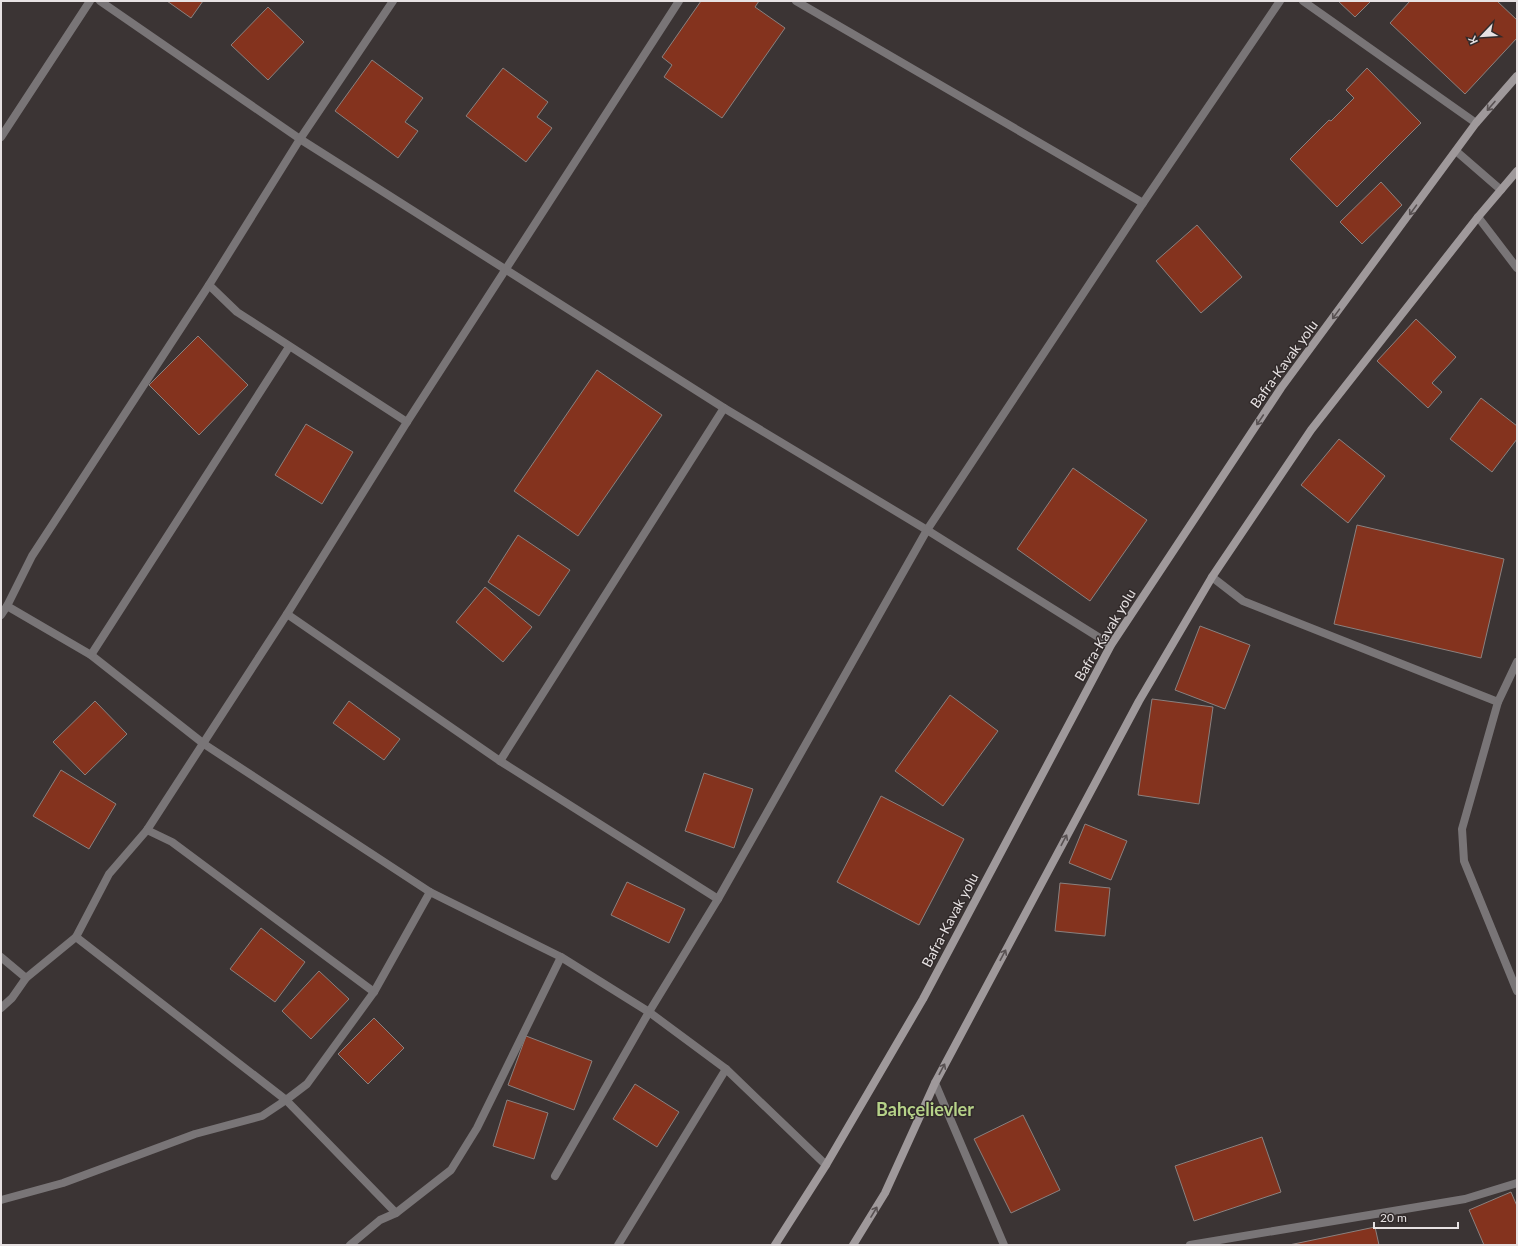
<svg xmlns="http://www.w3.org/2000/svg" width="1518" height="1246" font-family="Lato,sans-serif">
	<rect width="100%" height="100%" fill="#3b3434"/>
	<g fill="#84331e" stroke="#8a817f">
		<polygon points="167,1 203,1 191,18"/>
		<polygon points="701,1 759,1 755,7 785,28 722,118 664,77 672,65 662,57"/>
		<polygon points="1338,1 1371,1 1355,17"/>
		<polygon points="1410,1 1497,1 1517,20 1517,38 1465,94 1390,23"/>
		<polygon points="268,7 304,42 268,80 231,45"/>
		<polygon points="372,60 423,98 405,122 418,131 398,158 335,111"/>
		<polygon points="503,68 548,102 537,117 552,128 526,162 466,116"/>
		<polygon points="1367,68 1421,123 1337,207 1290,159 1329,120 1331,121 1354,98 1346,90"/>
		<polygon points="1381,182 1402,205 1362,244 1340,222"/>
		<polygon points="1197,225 1242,277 1201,313 1156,261"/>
		<polygon points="1416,319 1456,357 1432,383 1442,392 1428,408 1377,361"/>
		<polygon points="198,336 248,385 199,435 149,385"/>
		<polygon points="597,370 662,415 578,536 514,491"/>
		<polygon points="1481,398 1517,426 1517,439 1492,472 1450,439"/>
		<polygon points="306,424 353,452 322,504 275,475"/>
		<polygon points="1339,439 1385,476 1348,523 1301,485"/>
		<polygon points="1073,468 1147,520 1090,601 1017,549"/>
		<polygon points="1357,525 1504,559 1481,658 1334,624"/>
		<polygon points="518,535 570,570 539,616 488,582"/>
		<polygon points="485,587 532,627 503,662 456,622"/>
		<polygon points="1200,626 1250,645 1225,709 1175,690"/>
		<polygon points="950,695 998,731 943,806 895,771"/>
		<polygon points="1152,699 1213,707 1199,804 1138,795"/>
		<polygon points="95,701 127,734 85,775 53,742"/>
		<polygon points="349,701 400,739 384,760 333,723"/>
		<polygon points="61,770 116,804 89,849 33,816"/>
		<polygon points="704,773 753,789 734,848 685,831"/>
		<polygon points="881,796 964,839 919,925 837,882"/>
		<polygon points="1085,824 1127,841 1111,880 1069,863"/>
		<polygon points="627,882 685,909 669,943 611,915"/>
		<polygon points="1060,883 1110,888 1105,936 1055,931"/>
		<polygon points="261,928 305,962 275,1002 230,969"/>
		<polygon points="319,971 349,999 311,1039 282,1011"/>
		<polygon points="374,1018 404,1048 368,1084 338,1054"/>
		<polygon points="526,1036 592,1061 574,1110 508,1085"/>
		<polygon points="635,1084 679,1112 657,1147 613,1119"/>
		<polygon points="507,1100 548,1113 534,1159 493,1146"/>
		<polygon points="1023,1115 1060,1190 1011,1213 974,1139"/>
		<polygon points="1262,1137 1281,1192 1194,1221 1175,1166"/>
		<polygon points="1511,1192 1517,1206 1517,1245 1484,1245 1469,1210"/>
		<polygon points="1375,1227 1379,1245 1289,1245"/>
	</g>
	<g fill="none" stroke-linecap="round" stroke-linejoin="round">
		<g stroke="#797577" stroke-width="8">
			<polyline points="100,1 300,139 724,408 927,530 1111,645"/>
			<polyline points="796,1 1143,203"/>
			<polyline points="1303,1 1476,123"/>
			<polyline points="1,137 90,1"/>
			<polyline points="1456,151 1501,190"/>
			<polyline points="1478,217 1517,268"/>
			<polyline points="209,285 237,312 407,422"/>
			<polyline points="1212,577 1243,601 1498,702"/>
			<polyline points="7,606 91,655 204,744 430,892 561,957 649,1012 726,1069 826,1165"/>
			<polyline points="287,614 500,761 718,899"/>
			<polyline points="1,615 7,606 32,556 209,285 300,139 393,1"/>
			<polyline points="91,655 289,347"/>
			<polyline points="1517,662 1498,702 1462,829 1464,861 1517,991"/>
			<polyline points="500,761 724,408"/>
			<polyline points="147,830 172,842 374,992"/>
			<polyline points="76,937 286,1100 396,1213"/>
			<polyline points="1,957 26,978"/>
			<polyline points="1,1008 12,998 26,978 76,937 109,874 147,830 287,614 407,422 679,1"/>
			<polyline points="555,1176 649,1012 718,899 927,530 1143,203 1280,1"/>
			<polyline points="1,1200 63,1183 195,1134 262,1116 286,1100 307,1084 374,992 430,892"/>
			<polyline points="350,1245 380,1220 396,1213 451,1170 477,1128 561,957"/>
			<polyline points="618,1245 726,1069"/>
			<polyline points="1190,1245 1465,1199 1517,1183"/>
		</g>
		<polyline stroke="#797577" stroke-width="8" points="935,1083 1004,1245"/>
		<g stroke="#9f999b" stroke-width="8">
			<polyline points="775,1245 826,1165 923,999 1111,645 1281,388 1476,123 1517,76"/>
			<polyline points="853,1245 885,1193 935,1083 1139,701 1212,577 1311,430 1478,217 1517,171"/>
		</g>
	</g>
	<defs><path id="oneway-shaft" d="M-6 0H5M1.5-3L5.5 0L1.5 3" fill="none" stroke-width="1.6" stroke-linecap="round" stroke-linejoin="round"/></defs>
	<g stroke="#585152">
		<use href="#oneway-shaft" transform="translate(1491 106) rotate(131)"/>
		<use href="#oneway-shaft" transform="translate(1413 210) rotate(126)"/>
		<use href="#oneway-shaft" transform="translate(1336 314) rotate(126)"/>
		<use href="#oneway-shaft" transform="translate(1260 420) rotate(124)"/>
		<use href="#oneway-shaft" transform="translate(1064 840) rotate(-62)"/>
		<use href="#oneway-shaft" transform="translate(1003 955) rotate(-62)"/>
		<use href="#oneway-shaft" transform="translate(942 1069) rotate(-62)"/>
		<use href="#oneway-shaft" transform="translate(874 1212) rotate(-59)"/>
	</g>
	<g text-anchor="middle" stroke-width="3" stroke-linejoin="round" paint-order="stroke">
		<g font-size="14" fill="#e7e2e3" stroke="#312a2a">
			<text transform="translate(1284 364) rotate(-54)" y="5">Bafra-Kavak yolu</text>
			<text transform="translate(1105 635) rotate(-59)" y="5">Bafra-Kavak yolu</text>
			<text transform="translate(950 920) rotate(-62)" y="5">Bafra-Kavak yolu</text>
		</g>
		<g font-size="18" font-weight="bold" fill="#b6d289" stroke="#312a2a">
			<text x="925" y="1116">Bahçelievler</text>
		</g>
	</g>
	<rect width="1518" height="1246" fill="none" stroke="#e7e2e3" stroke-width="4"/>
	<g transform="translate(1482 36) rotate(245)" stroke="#312a2a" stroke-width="3" paint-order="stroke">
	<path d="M0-3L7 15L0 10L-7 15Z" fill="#e7e2e3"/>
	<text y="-6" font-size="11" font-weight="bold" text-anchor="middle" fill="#e7e2e3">K</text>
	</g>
	<path d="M1374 1222v6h84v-6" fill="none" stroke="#e7e2e3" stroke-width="2"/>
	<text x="1380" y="1222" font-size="12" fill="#e7e2e3" stroke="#312a2a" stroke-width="3" paint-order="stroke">20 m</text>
</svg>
